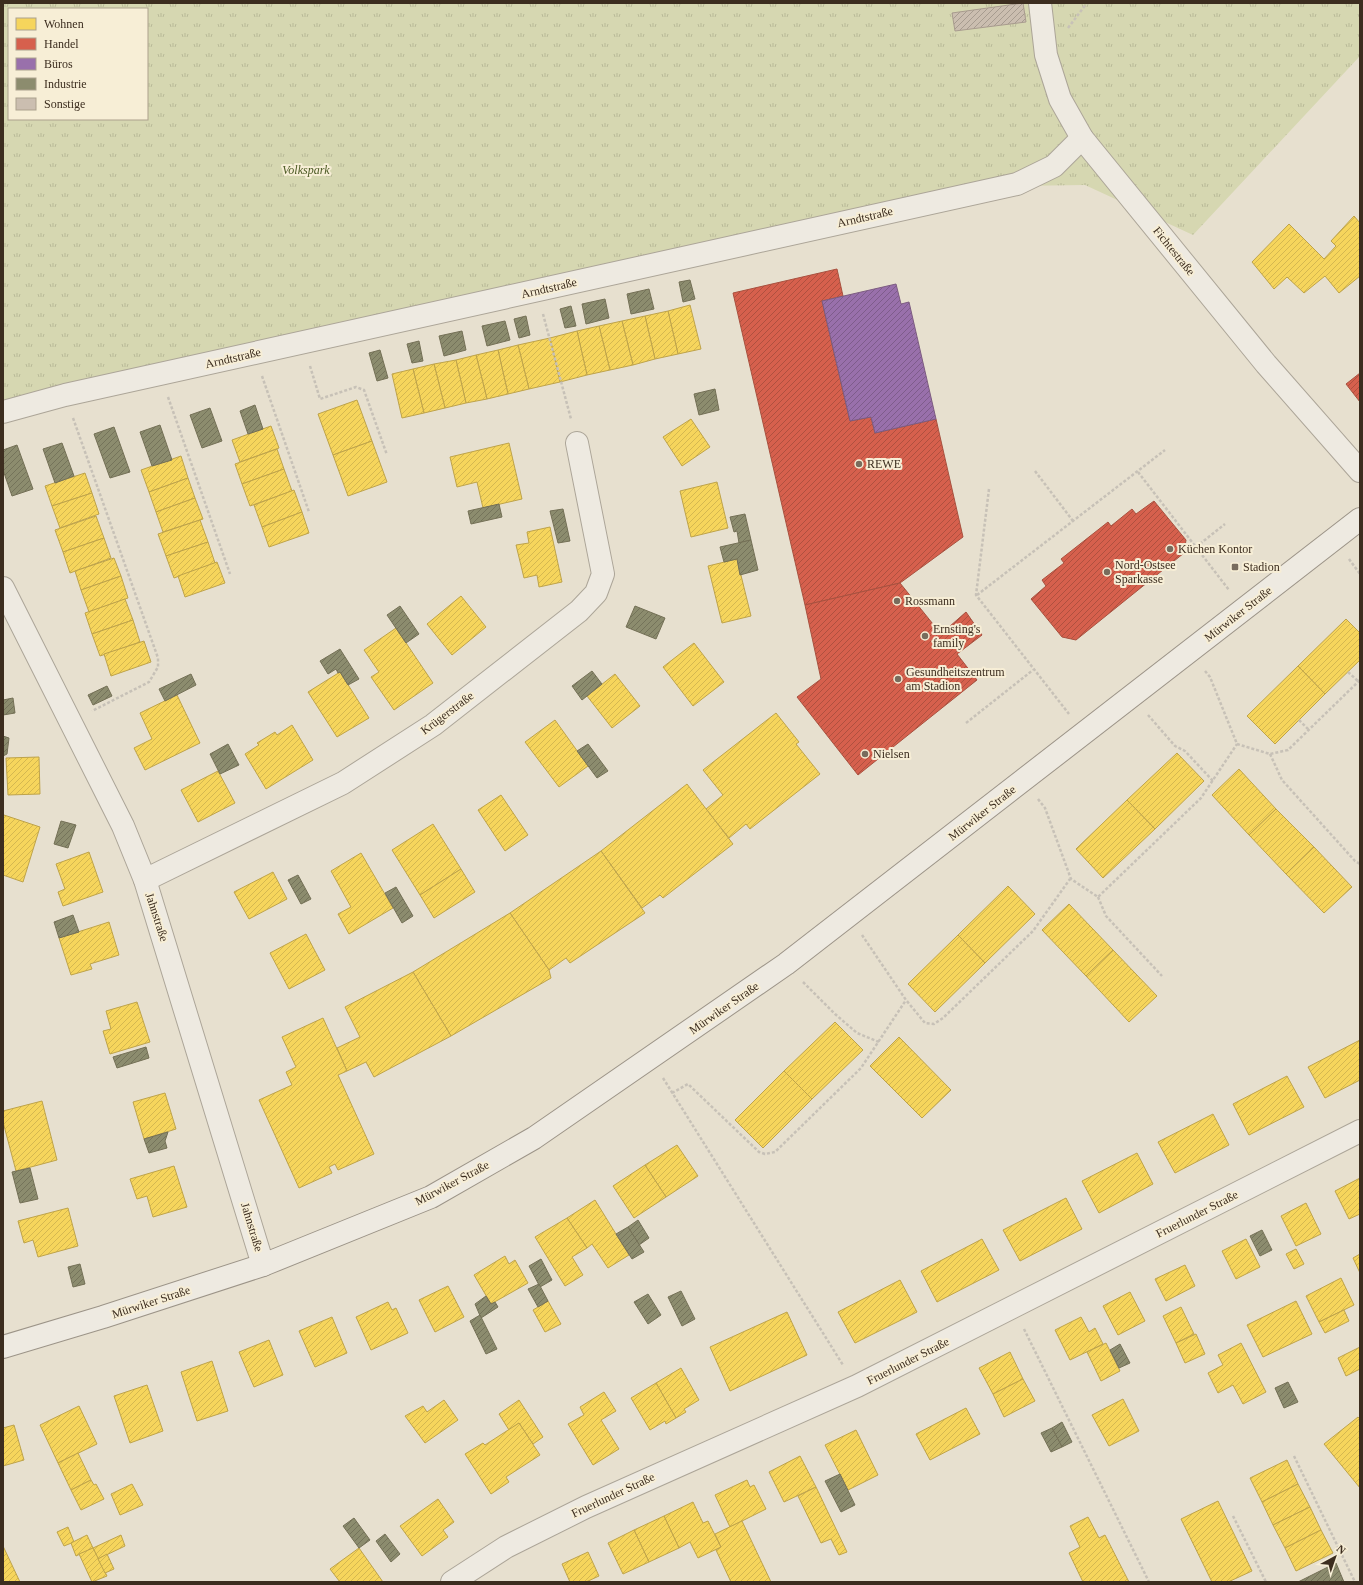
<svg xmlns="http://www.w3.org/2000/svg" width="1363" height="1585" font-family="Georgia,serif">
	<defs>
		<pattern id="park-tufts" width="24" height="20" patternUnits="userSpaceOnUse"><rect width="24" height="20" fill="#d6d7b1"/><path d="M3 7l-1-3M5 7V3M7 7l1-3M15 17l-1-3M17 17v-4M19 17l1-3" fill="none" stroke="#b9b998"/></pattern>
		<pattern id="homes-hatch" width="6" height="6" patternUnits="userSpaceOnUse"><rect width="6" height="6" fill="#f6d55c"/><path d="M-1 1l2-2M0 6l6-6M5 7l2-2" fill="none" stroke="#d4b750"/></pattern>
		<pattern id="shops-hatch" width="6" height="6" patternUnits="userSpaceOnUse"><rect width="6" height="6" fill="#d6604d"/><path d="M-1 1l2-2M0 6l6-6M5 7l2-2" fill="none" stroke="#af503f"/></pattern>
		<pattern id="offices-hatch" width="6" height="6" patternUnits="userSpaceOnUse"><rect width="6" height="6" fill="#9970ab"/><path d="M-1 1l2-2M0 6l6-6M5 7l2-2" fill="none" stroke="#7e5c8b"/></pattern>
		<pattern id="industry-hatch" width="6" height="6" patternUnits="userSpaceOnUse"><rect width="6" height="6" fill="#8c8c6e"/><path d="M-1 1l2-2M0 6l6-6M5 7l2-2" fill="none" stroke="#74735a"/></pattern>
		<pattern id="building-hatch" width="6" height="6" patternUnits="userSpaceOnUse"><rect width="6" height="6" fill="#cbbeb0"/><path d="M-1 1l2-2M0 6l6-6M5 7l2-2" fill="none" stroke="#a69b8f"/></pattern>
	</defs>
	<rect width="100%" height="100%" fill="#e7e0cf"/>
	<path fill="url(#park-tufts)" fill-rule="evenodd" d="M 3,3 L 1360,3 L 1360,56 L 1193,235 L 1085,185 L 1016,186 L 3,410 ZM 9,9 L 147,9 L 147,119 L 9,119 Z"/>
	<g fill="url(#homes-hatch)" stroke="#bea34a">
		<polygon points="1354,216 1360,223 1360,276 1339,293 1325,276 1304,293 1287,277 1274,289 1252,262 1289,224 1324,259 1336,246 1331,241"/>
		<polygon points="690,305 701,349 678,354 668,311"/>
		<polygon points="668,311 678,354 655,359 645,316"/>
		<polygon points="645,316 655,359 633,365 622,321"/>
		<polygon points="622,321 633,365 610,370 599,326"/>
		<polygon points="599,326 610,370 587,375 577,331"/>
		<polygon points="577,331 587,375 560,382 550,338"/>
		<polygon points="550,338 560,382 529,389 518,345"/>
		<polygon points="518,345 529,389 508,394 498,350"/>
		<polygon points="498,350 508,394 487,399 476,355"/>
		<polygon points="476,355 487,399 466,403 456,360"/>
		<polygon points="456,360 466,403 445,408 434,364"/>
		<polygon points="434,364 445,408 424,413 413,369"/>
		<polygon points="413,369 424,413 402,418 392,374"/>
		<polygon points="357,400 372,441 333,455 318,414"/>
		<polygon points="691,419 710,447 682,466 663,437"/>
		<polygon points="271,426 279,448 240,462 232,440"/>
		<polygon points="372,441 387,482 348,496 333,455"/>
		<polygon points="509,443 522,499 483,508 477,482 457,487 450,457"/>
		<polygon points="277,449 284,469 242,484 235,464"/>
		<polygon points="181,456 188,478 149,492 141,470"/>
		<polygon points="284,469 292,491 250,506 242,484"/>
		<polygon points="85,473 92,493 52,506 45,486"/>
		<polygon points="188,478 195,498 156,512 149,492"/>
		<polygon points="717,482 728,528 691,537 680,491"/>
		<polygon points="294,490 302,512 262,527 254,505"/>
		<polygon points="92,493 99,514 60,528 52,506"/>
		<polygon points="195,498 203,519 163,532 156,512"/>
		<polygon points="302,512 309,533 269,547 262,527"/>
		<polygon points="96,516 104,538 63,552 55,530"/>
		<polygon points="200,520 208,542 166,556 158,534"/>
		<polygon points="550,527 562,582 539,587 537,575 524,578 516,545 529,543 527,532"/>
		<polygon points="104,538 111,558 70,573 63,552"/>
		<polygon points="208,542 215,563 174,578 166,556"/>
		<polygon points="114,558 121,576 81,590 75,571"/>
		<polygon points="737,559 751,616 722,623 708,566"/>
		<polygon points="217,562 225,583 185,597 178,576"/>
		<polygon points="121,576 128,598 89,612 81,590"/>
		<polygon points="461,596 486,627 452,655 427,624"/>
		<polygon points="125,599 133,620 92,634 85,613"/>
		<polygon points="1346,619 1360,633 1360,660 1325,694 1298,666"/>
		<polygon points="133,620 140,642 100,656 92,634"/>
		<polygon points="396,628 433,683 394,710 371,677 379,672 364,650"/>
		<polygon points="144,641 151,662 111,676 104,654"/>
		<polygon points="694,643 724,682 693,706 663,667"/>
		<polygon points="1298,666 1325,694 1275,744 1247,716"/>
		<polygon points="340,672 369,718 337,737 308,692"/>
		<polygon points="615,674 640,706 612,728 587,696"/>
		<polygon points="177,695 200,743 145,770 134,748 152,739 140,713"/>
		<polygon points="776,713 799,742 796,744 820,774 750,829 746,824 729,838 706,809 723,795 703,770"/>
		<polygon points="555,720 588,766 559,787 525,742"/>
		<polygon points="292,725 313,760 266,789 245,754 259,745 257,743 275,732 277,735"/>
		<polygon points="1177,753 1204,781 1155,829 1127,800"/>
		<polygon points="39,757 40,794 8,795 6,758"/>
		<polygon points="1239,769 1276,809 1249,835 1212,795"/>
		<polygon points="218,771 235,803 198,822 181,790"/>
		<polygon points="687,784 733,844 663,898 660,895 642,908 601,851"/>
		<polygon points="501,795 528,835 505,851 478,810"/>
		<polygon points="1127,800 1155,829 1103,878 1076,849"/>
		<polygon points="1276,809 1314,847 1286,874 1249,835"/>
		<polygon points="4,815 40,827 23,882 3,875 3,819"/>
		<polygon points="433,824 461,869 420,895 392,850"/>
		<polygon points="1314,847 1352,887 1324,913 1286,874"/>
		<polygon points="601,851 645,913 570,963 566,958 549,970 510,913"/>
		<polygon points="89,852 103,892 63,906 58,892 65,889 56,864"/>
		<polygon points="361,853 393,908 349,934 338,914 351,907 331,871"/>
		<polygon points="461,869 475,892 434,918 420,895"/>
		<polygon points="273,872 287,899 249,919 234,892"/>
		<polygon points="1008,886 1035,914 985,963 958,935"/>
		<polygon points="1069,904 1113,950 1086,976 1042,930"/>
		<polygon points="510,913 549,970 551,978 451,1036 413,972"/>
		<polygon points="109,922 119,955 90,964 92,969 71,975 59,938"/>
		<polygon points="306,934 325,970 289,989 270,953"/>
		<polygon points="958,935 985,963 935,1012 908,984"/>
		<polygon points="1113,950 1157,996 1129,1022 1086,976"/>
		<polygon points="413,972 451,1036 374,1077 366,1062 347,1071 337,1048 360,1037 345,1007"/>
		<polygon points="137,1002 150,1042 110,1054 103,1031 111,1029 106,1011"/>
		<polygon points="323,1018 347,1071 338,1075 374,1154 338,1170 335,1164 329,1167 332,1173 299,1188 259,1100 292,1085 286,1072 296,1067 282,1037"/>
		<polygon points="835,1022 863,1050 812,1099 784,1071"/>
		<polygon points="899,1037 951,1090 922,1118 870,1066"/>
		<polygon points="1360,1040 1360,1080 1325,1098 1308,1067"/>
		<polygon points="784,1071 812,1099 763,1148 735,1120"/>
		<polygon points="1287,1076 1304,1107 1249,1135 1233,1104"/>
		<polygon points="165,1093 176,1129 144,1139 133,1102"/>
		<polygon points="42,1101 57,1160 16,1171 3,1122 3,1111"/>
		<polygon points="1213,1114 1229,1145 1175,1173 1158,1142"/>
		<polygon points="677,1145 698,1176 666,1197 645,1165"/>
		<polygon points="1137,1153 1153,1184 1099,1213 1082,1181"/>
		<polygon points="645,1165 666,1197 634,1218 613,1186"/>
		<polygon points="174,1166 187,1207 153,1217 147,1196 137,1199 130,1179"/>
		<polygon points="1360,1178 1360,1214 1349,1219 1335,1191"/>
		<polygon points="1066,1198 1082,1229 1020,1261 1003,1230"/>
		<polygon points="595,1200 629,1255 608,1268 592,1244 587,1248 567,1218"/>
		<polygon points="1306,1203 1321,1234 1296,1246 1281,1216"/>
		<polygon points="68,1208 78,1246 38,1257 33,1240 24,1243 18,1221"/>
		<polygon points="567,1218 587,1248 572,1257 583,1275 565,1286 535,1237"/>
		<polygon points="982,1239 999,1270 937,1302 921,1271"/>
		<polygon points="1246,1239 1260,1267 1236,1279 1222,1251"/>
		<polygon points="1296,1249 1304,1264 1294,1269 1286,1254"/>
		<polygon points="1360,1254 1360,1273 1353,1258"/>
		<polygon points="505,1256 509,1264 515,1260 528,1283 491,1304 474,1275"/>
		<polygon points="1185,1265 1195,1286 1166,1301 1155,1279"/>
		<polygon points="1341,1278 1354,1305 1319,1322 1306,1296"/>
		<polygon points="900,1280 917,1312 855,1343 838,1312"/>
		<polygon points="448,1286 464,1317 435,1332 419,1300"/>
		<polygon points="1130,1292 1145,1321 1118,1335 1103,1306"/>
		<polygon points="548,1301 561,1324 545,1332 533,1310"/>
		<polygon points="1296,1301 1312,1334 1263,1357 1247,1325"/>
		<polygon points="388,1302 392,1310 396,1308 408,1333 371,1350 356,1317"/>
		<polygon points="1181,1307 1194,1334 1176,1343 1163,1316"/>
		<polygon points="1344,1310 1349,1321 1325,1333 1319,1322"/>
		<polygon points="787,1312 807,1355 730,1391 710,1347"/>
		<polygon points="332,1317 347,1353 315,1367 299,1331"/>
		<polygon points="1081,1317 1089,1332 1095,1328 1103,1344 1070,1360 1055,1330"/>
		<polygon points="1196,1334 1205,1354 1185,1363 1176,1343"/>
		<polygon points="269,1340 283,1375 254,1387 239,1352"/>
		<polygon points="1106,1343 1120,1371 1101,1381 1087,1352"/>
		<polygon points="1241,1343 1266,1392 1243,1404 1233,1385 1218,1393 1208,1373 1223,1365 1218,1355"/>
		<polygon points="1360,1347 1360,1369 1346,1376 1338,1358"/>
		<polygon points="1010,1352 1023,1379 993,1394 979,1368"/>
		<polygon points="212,1361 228,1411 197,1421 181,1372"/>
		<polygon points="681,1368 699,1400 684,1409 686,1412 676,1418 656,1383"/>
		<polygon points="1023,1379 1035,1401 1004,1417 993,1394"/>
		<polygon points="656,1383 676,1418 666,1424 665,1421 650,1430 631,1398"/>
		<polygon points="147,1385 163,1431 130,1443 114,1396"/>
		<polygon points="604,1392 616,1411 601,1420 619,1449 593,1465 568,1424 584,1415 580,1407"/>
		<polygon points="1123,1399 1139,1431 1109,1446 1092,1415"/>
		<polygon points="444,1400 458,1420 425,1443 405,1416 423,1406 427,1412"/>
		<polygon points="519,1400 543,1437 533,1444 519,1423 509,1430 499,1414"/>
		<polygon points="79,1406 97,1444 58,1463 40,1425"/>
		<polygon points="966,1408 980,1434 930,1460 916,1434"/>
		<polygon points="1358,1417 1360,1419 1360,1488 1324,1444"/>
		<polygon points="519,1423 540,1455 506,1477 509,1482 491,1494 465,1454 483,1443 485,1445"/>
		<polygon points="14,1425 24,1460 3,1466 3,1428"/>
		<polygon points="856,1430 878,1475 848,1490 825,1445"/>
		<polygon points="78,1453 91,1480 71,1490 58,1463"/>
		<polygon points="800,1456 816,1487 784,1502 769,1472"/>
		<polygon points="1287,1460 1298,1484 1262,1502 1250,1478"/>
		<polygon points="91,1480 94,1485 96,1484 104,1499 81,1510 71,1490"/>
		<polygon points="747,1480 750,1487 754,1485 766,1509 730,1527 715,1495"/>
		<polygon points="132,1484 143,1505 120,1515 111,1494"/>
		<polygon points="1298,1484 1310,1507 1273,1525 1262,1502"/>
		<polygon points="816,1487 847,1552 839,1555 831,1539 821,1543 798,1496"/>
		<polygon points="438,1499 454,1522 443,1530 448,1537 422,1556 400,1526"/>
		<polygon points="1218,1501 1252,1571 1228,1582 1212,1582 1181,1519"/>
		<polygon points="693,1502 703,1523 708,1521 721,1547 698,1558 690,1542 679,1548 664,1516"/>
		<polygon points="1310,1507 1321,1530 1285,1548 1273,1525"/>
		<polygon points="664,1516 679,1548 649,1562 634,1530"/>
		<polygon points="1088,1517 1099,1538 1105,1535 1129,1582 1083,1582 1069,1553 1080,1547 1070,1526"/>
		<polygon points="742,1521 771,1582 731,1582 716,1550 721,1547 715,1534"/>
		<polygon points="68,1527 74,1542 64,1546 57,1532"/>
		<polygon points="634,1530 649,1562 623,1574 608,1543"/>
		<polygon points="1321,1530 1333,1553 1296,1571 1285,1548"/>
		<polygon points="87,1535 93,1548 76,1556 71,1543"/>
		<polygon points="121,1535 125,1546 98,1559 93,1548"/>
		<polygon points="3,1546 20,1582 3,1582"/>
		<polygon points="93,1548 107,1576 92,1582 79,1554"/>
		<polygon points="359,1548 383,1582 340,1582 330,1569"/>
		<polygon points="588,1552 599,1576 586,1582 570,1582 562,1564"/>
		<polygon points="107,1554 114,1569 105,1573 98,1559"/>
	</g>
	<g fill="url(#shops-hatch)" stroke="#a8513f">
		<polygon points="837,269 843,296 822,301 850,421 871,417 875,433 936,419 963,537 900,583 805,605 733,293"/>
		<polygon points="1360,373 1360,402 1346,384"/>
		<polygon points="1154,501 1186,540 1184,553 1076,640 1062,637 1031,599 1046,586 1042,580 1064,563 1061,559 1108,522 1111,526 1132,509 1136,514"/>
		<polygon points="900,583 941,634 966,612 982,635 957,654 977,680 858,775 797,697 821,679 805,605"/>
	</g>
	<polygon fill="url(#offices-hatch)" stroke="#7d5c81" points="896,284 901,304 909,302 936,419 875,433 871,417 850,421 822,301"/>
	<g fill="url(#industry-hatch)" stroke="#747056">
		<polygon points="690,280 695,299 683,302 679,282"/>
		<polygon points="649,289 654,309 631,314 627,294"/>
		<polygon points="605,299 609,318 586,324 582,304"/>
		<polygon points="571,306 576,326 565,328 560,309"/>
		<polygon points="526,316 530,335 519,338 514,319"/>
		<polygon points="505,321 510,340 487,346 482,326"/>
		<polygon points="462,331 466,350 444,356 439,336"/>
		<polygon points="419,341 423,361 412,363 407,344"/>
		<polygon points="380,350 388,378 377,381 369,353"/>
		<polygon points="715,389 719,410 699,415 694,394"/>
		<polygon points="255,405 263,429 248,434 240,411"/>
		<polygon points="210,408 222,441 202,448 190,415"/>
		<polygon points="160,425 172,460 152,466 140,432"/>
		<polygon points="114,427 130,472 110,478 94,434"/>
		<polygon points="62,443 74,476 55,483 43,449"/>
		<polygon points="17,445 33,489 12,496 3,470 3,450"/>
		<polygon points="499,504 502,517 471,524 468,511"/>
		<polygon points="563,509 570,541 558,543 550,511"/>
		<polygon points="745,514 751,540 739,543 737,531 734,532 730,517"/>
		<polygon points="751,540 758,570 740,575 737,559 724,562 720,547"/>
		<polygon points="400,606 419,634 406,643 387,615"/>
		<polygon points="635,606 665,618 656,639 626,627"/>
		<polygon points="340,649 359,679 348,685 340,672 338,673 336,669 328,674 320,661"/>
		<polygon points="592,671 602,684 582,700 572,686"/>
		<polygon points="191,674 196,685 165,701 159,689"/>
		<polygon points="107,686 112,696 93,705 88,695"/>
		<polygon points="13,698 15,713 3,715 3,700"/>
		<polygon points="3,736 9,738 7,754 3,756"/>
		<polygon points="228,744 239,765 220,774 210,754"/>
		<polygon points="588,744 608,771 597,778 577,751"/>
		<polygon points="61,821 76,825 68,848 54,844"/>
		<polygon points="298,875 311,899 301,904 288,880"/>
		<polygon points="396,887 413,916 402,923 385,893"/>
		<polygon points="73,915 79,932 59,938 54,922"/>
		<polygon points="146,1047 149,1058 117,1068 113,1057"/>
		<polygon points="168,1132 165,1141 167,1148 149,1153 144,1139"/>
		<polygon points="30,1168 38,1199 20,1203 12,1172"/>
		<polygon points="638,1220 649,1238 639,1245 628,1227"/>
		<polygon points="628,1227 644,1252 632,1259 616,1234"/>
		<polygon points="1262,1230 1272,1250 1260,1256 1250,1236"/>
		<polygon points="541,1259 552,1280 540,1287 529,1266"/>
		<polygon points="80,1264 85,1284 73,1287 68,1267"/>
		<polygon points="539,1284 548,1301 538,1307 528,1289"/>
		<polygon points="681,1291 695,1319 682,1326 668,1297"/>
		<polygon points="648,1294 661,1315 648,1324 634,1302"/>
		<polygon points="486,1296 491,1304 495,1302 498,1307 481,1318 475,1304"/>
		<polygon points="480,1315 497,1349 486,1354 470,1321"/>
		<polygon points="1120,1344 1130,1363 1119,1368 1110,1350"/>
		<polygon points="1288,1382 1298,1402 1284,1408 1275,1388"/>
		<polygon points="1062,1422 1072,1442 1062,1447 1052,1428"/>
		<polygon points="1052,1428 1062,1447 1051,1452 1041,1433"/>
		<polygon points="840,1474 855,1505 841,1512 825,1481"/>
		<polygon points="354,1518 370,1540 359,1548 343,1526"/>
		<polygon points="385,1534 400,1554 391,1562 376,1541"/>
		<polygon points="1336,1563 1344,1582 1298,1582"/>
	</g>
	<polygon fill="url(#building-hatch)" stroke="#a89b8e" points="1023,3 1026,22 955,31 952,13"/>
	<g fill="none" stroke-linecap="round" stroke-linejoin="round">
		<defs>
			<g id="minor">
				<polyline points="1040,3 1046,55 1060,99 1082,138 1266,364 1360,471"/>
				<polyline points="3,412 65,395 1017,184 1054,166 1082,138"/>
				<polyline points="3,588 123,826 145,880 263,1265"/>
				<polyline points="145,880 343,783 433,725 579,611 596,593 603,574 577,443"/>
				<polyline points="452,1582 506,1547 586,1507 857,1386 1360,1131"/>
			</g>
			<polyline id="secondary" points="3,1347 103,1317 263,1265 431,1197 534,1138 786,964 1360,519"/>
		</defs>
		<use href="#minor" stroke="#aca598" stroke-width="24"/>
		<use href="#secondary" stroke="#9c9488" stroke-width="24"/>
		<g stroke="#c7c1b7" stroke-width="2.5" stroke-dasharray="3 2" stroke-linecap="butt">
			<polyline points="1068,28 1087,3"/>
			<polyline points="543,314 571,419"/>
			<polyline points="310,366 320,399 356,387 364,390 387,455"/>
			<polyline points="262,376 309,512"/>
			<polyline points="168,397 230,574"/>
			<polyline points="73,418 158,658 158,667 149,682 92,711"/>
			<polyline points="1035,471 1073,521"/>
			<polyline points="1138,472 1229,590"/>
			<polyline points="989,489 976,595 1069,714"/>
			<polyline points="1196,547 1225,524"/>
			<polyline points="1349,559 1360,574"/>
			<polyline points="977,595 1165,450"/>
			<polyline points="1205,671 1210,677 1237,744 1270,754 1288,750 1360,680"/>
			<polyline points="1348,672 1359,682"/>
			<polyline points="1148,715 1175,746 1185,751 1213,781"/>
			<polyline points="1299,720 1309,730"/>
			<polyline points="966,723 1033,670"/>
			<polyline points="1270,754 1282,780 1355,861 1360,864"/>
			<polyline points="1038,799 1045,808 1071,879 1098,897 1201,798 1237,744"/>
			<polyline points="1098,897 1106,916 1162,976"/>
			<polyline points="862,935 906,1000 925,1023 934,1024 943,1018 1033,931 1070,879"/>
			<polyline points="803,982 835,1014 857,1033 879,1042"/>
			<polyline points="663,1078 843,1365"/>
			<polyline points="672,1093 688,1084 759,1152 765,1154 775,1152 861,1068 906,1000"/>
			<polyline points="1024,1329 1149,1582"/>
			<polyline points="1294,1456 1355,1582"/>
			<polyline points="1233,1516 1266,1582"/>
		</g>
		<use href="#minor" stroke="#eeeae1" stroke-width="22"/>
		<use href="#secondary" stroke="#eeeae1" stroke-width="22"/>
	</g>
	<g fill="#786c5d" stroke="#f7eed6" stroke-width="1.5">
		<circle cx="859" cy="464" r="4"/>
		<circle cx="1170" cy="549" r="4"/>
		<rect x="1231" y="563" width="8" height="8" rx="2"/>
		<circle cx="1107" cy="572" r="4"/>
		<circle cx="897" cy="601" r="4"/>
		<circle cx="925" cy="636" r="4"/>
		<circle cx="898" cy="679" r="4"/>
		<circle cx="865" cy="754" r="4"/>
	</g>
	<g text-anchor="middle" stroke-width="4" stroke-linejoin="round" paint-order="stroke">
		<g font-size="12" font-style="italic" fill="#4c5a24" stroke="#f7eed6">
			<text x="306" y="174">Volkspark</text>
		</g>
		<g font-size="12" fill="#3c2d1f" stroke="#f7eed6">
			<text transform="translate(865 217) rotate(-13)" y="4">Arndtstraße</text>
			<text transform="translate(1174 251) rotate(51)" y="4">Fichtestraße</text>
			<text transform="translate(549 288) rotate(-13)" y="4">Arndtstraße</text>
			<text transform="translate(233 358) rotate(-13)" y="4">Arndtstraße</text>
			<text transform="translate(1238 614) rotate(-38)" y="4">Mürwiker Straße</text>
			<text transform="translate(447 713) rotate(-37)" y="4">Krügerstraße</text>
			<text transform="translate(982 813) rotate(-38)" y="4">Mürwiker Straße</text>
			<text transform="translate(157 917) rotate(72)" y="4">Jahnstraße</text>
			<text transform="translate(724 1008) rotate(-35)" y="4">Mürwiker Straße</text>
			<text transform="translate(452 1183) rotate(-28)" y="4">Mürwiker Straße</text>
			<text transform="translate(1197 1214) rotate(-27)" y="4">Fruerlunder Straße</text>
			<text transform="translate(252 1227) rotate(73)" y="4">Jahnstraße</text>
			<text transform="translate(151 1302) rotate(-18)" y="4">Mürwiker Straße</text>
			<text transform="translate(908 1361) rotate(-27)" y="4">Fruerlunder Straße</text>
			<text transform="translate(613 1495) rotate(-25)" y="4">Fruerlunder Straße</text>
		</g>
		<g font-size="12" fill="#3c2d1f" stroke="#f7eed6" text-anchor="start">
			<text x="867" y="468">REWE</text>
			<text x="1178" y="553">Küchen Kontor</text>
			<text x="1115" y="569">Nord-Ostsee<tspan x="1115" dy="14">Sparkasse</tspan></text>
			<text x="1243" y="571">Stadion</text>
			<text x="905" y="605">Rossmann</text>
			<text x="933" y="633">Ernsting's<tspan x="933" dy="14">family</tspan></text>
			<text x="906" y="676">Gesundheitszentrum<tspan x="906" dy="14">am Stadion</tspan></text>
			<text x="873" y="758">Nielsen</text>
		</g>
	</g>
	<rect width="1363" height="1585" fill="none" stroke="#3c2d1f" stroke-width="8"/>
	<rect x="8" y="8" width="140" height="112" fill="#f7eed6" stroke="#aca18d"/>
	<rect x="16" y="18" width="20" height="12" fill="#f6d55c" stroke="#aca18d"/>
	<text x="44" y="28" font-size="12" fill="#3c2d1f">Wohnen</text>
	<rect x="16" y="38" width="20" height="12" fill="#d6604d" stroke="#aca18d"/>
	<text x="44" y="48" font-size="12" fill="#3c2d1f">Handel</text>
	<rect x="16" y="58" width="20" height="12" fill="#9970ab" stroke="#aca18d"/>
	<text x="44" y="68" font-size="12" fill="#3c2d1f">Büros</text>
	<rect x="16" y="78" width="20" height="12" fill="#8c8c6e" stroke="#aca18d"/>
	<text x="44" y="88" font-size="12" fill="#3c2d1f">Industrie</text>
	<rect x="16" y="98" width="20" height="12" fill="#cbbeb0" stroke="#aca18d"/>
	<text x="44" y="108" font-size="12" fill="#3c2d1f">Sonstige</text>
	<g transform="translate(1335 1557) rotate(40)" stroke="#f7eed6" stroke-width="3" paint-order="stroke">
	<path d="M0-3L7 15L0 10L-7 15Z" fill="#3c2d1f"/>
	<text y="-6" font-size="11" font-weight="bold" text-anchor="middle" fill="#3c2d1f">N</text>
	</g>
</svg>
